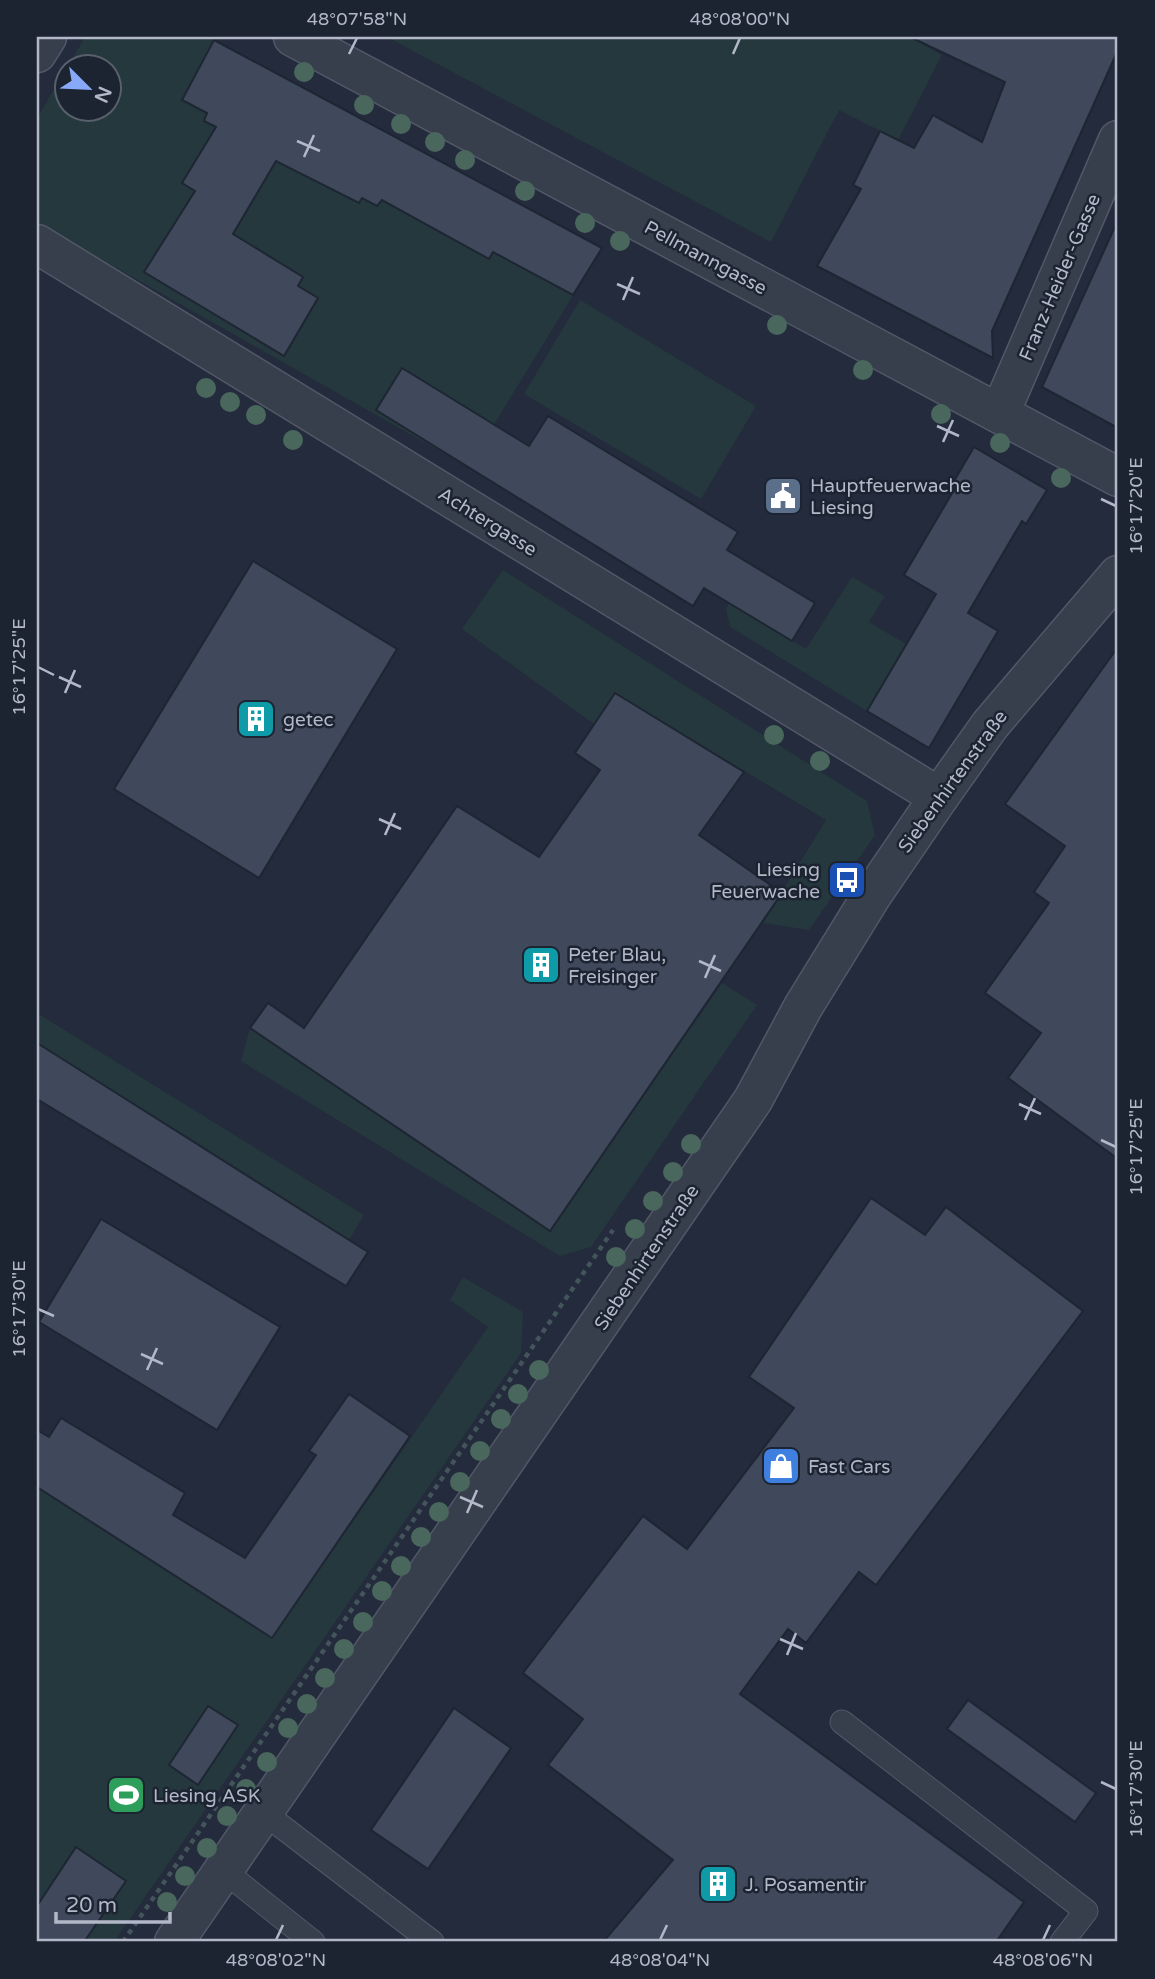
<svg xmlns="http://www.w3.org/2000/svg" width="1155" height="1979" font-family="'Varela Round',sans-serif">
	<rect width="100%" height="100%" fill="#232b3c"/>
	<g fill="#25383d">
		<polygon points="85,37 210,37 602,248 468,467 37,223 37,119 66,68 66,108 108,108 108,66 68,66"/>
		<polygon points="387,37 910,37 942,55 898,140 839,110 771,242"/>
		<polygon points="580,300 756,406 701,499 524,394"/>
		<polygon points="503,570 867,801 875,835 809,930 763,923 826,820 615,693 594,724 462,629"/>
		<polygon points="852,577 885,596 869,622 906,644 867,711 730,627 726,609 729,603 806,649"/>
		<polygon points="722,983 757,1005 591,1247 560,1256 241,1061 250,1028 550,1231"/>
		<polygon points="37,1013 364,1215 349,1240 37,1043"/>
		<polygon points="463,1277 523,1312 521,1353 114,1942 37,1942 37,1487 272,1638 488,1327 450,1300"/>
	</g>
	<g fill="#3f495b" stroke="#1e2533" stroke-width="2">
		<polygon points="910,37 1118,37 1118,50 992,331 993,358 817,266 861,189 853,185 880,131 914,148 933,115 982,142 1005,82"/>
		<polygon points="214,40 602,248 573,295 493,252 489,259 382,200 377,206 362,198 359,203 276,161 233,234 303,277 298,286 318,298 284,356 144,272 195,191 182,183 216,127 204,121 207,113 182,100"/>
		<polygon points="1118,220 1118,428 1042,387"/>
		<polygon points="402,368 529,446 548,416 738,532 727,550 815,603 792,641 704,588 693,606 376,410"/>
		<polygon points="974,447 1047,490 1026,524 1022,521 968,613 998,631 929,748 867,711 936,594 904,575 958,483 954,481"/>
		<polygon points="253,561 397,649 259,878 114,789"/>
		<polygon points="1118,647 1118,1159 1008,1078 1041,1033 985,993 1049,903 1034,892 1065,846 1005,804"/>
		<polygon points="615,693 744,772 699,835 782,893 550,1231 250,1028 268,1003 304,1028 457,806 539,857 600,770 575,753"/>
		<polygon points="37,1043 368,1252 346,1286 37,1099"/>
		<polygon points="871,1198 925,1235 946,1207 1083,1311 876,1585 859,1572 806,1643 788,1629 740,1694 1024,1902 996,1942 603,1942 673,1860 548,1765 583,1719 523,1673 643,1516 687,1549 794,1408 749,1377"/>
		<polygon points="101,1219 280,1327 217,1430 39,1322"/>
		<polygon points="349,1394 410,1436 272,1638 37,1487 37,1430 49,1437 61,1418 185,1493 173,1515 245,1558 316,1455 309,1451"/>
		<polygon points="968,1700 1096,1793 1075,1822 947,1729"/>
		<polygon points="208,1706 238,1725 198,1785 169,1765"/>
		<polygon points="454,1708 511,1748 428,1869 371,1830"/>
		<polygon points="76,1847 126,1881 84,1942 37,1942 37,1906"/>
	</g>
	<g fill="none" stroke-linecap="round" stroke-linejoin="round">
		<defs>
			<g id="service">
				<polyline points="842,1722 1086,1911 1062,1942"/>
				<polyline points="264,1813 432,1942"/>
				<polyline points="224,1871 313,1942"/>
			</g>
			<g id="minor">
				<polyline points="293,37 1118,477"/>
				<polyline points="37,53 47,37"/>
				<polyline points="37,244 939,797"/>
				<polyline points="1000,413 1118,140"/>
				<polyline points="174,1942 753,1100 803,1007 872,895 939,797 990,725 1118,575"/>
			</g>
		</defs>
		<use href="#service" stroke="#525867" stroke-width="25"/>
		<use href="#minor" stroke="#525867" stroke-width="41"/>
		<polyline stroke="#43555a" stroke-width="4.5" stroke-dasharray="5 5" stroke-linecap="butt" points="123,1942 613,1230"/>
		<use href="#service" stroke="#373e4c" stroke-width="23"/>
		<use href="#minor" stroke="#373e4c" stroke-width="38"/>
	</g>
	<g fill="#4a675d">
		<circle cx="304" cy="72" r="10"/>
		<circle cx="364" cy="105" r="10"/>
		<circle cx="401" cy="124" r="10"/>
		<circle cx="435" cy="142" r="10"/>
		<circle cx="465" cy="160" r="10"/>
		<circle cx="525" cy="191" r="10"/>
		<circle cx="585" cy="223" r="10"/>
		<circle cx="620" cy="241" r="10"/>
		<circle cx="777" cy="325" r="10"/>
		<circle cx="863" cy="370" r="10"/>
		<circle cx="206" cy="388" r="10"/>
		<circle cx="230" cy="402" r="10"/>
		<circle cx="941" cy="414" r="10"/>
		<circle cx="256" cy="415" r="10"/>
		<circle cx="293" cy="440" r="10"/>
		<circle cx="1000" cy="443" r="10"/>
		<circle cx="1061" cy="478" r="10"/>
		<circle cx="774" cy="735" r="10"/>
		<circle cx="820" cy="761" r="10"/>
		<circle cx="691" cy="1144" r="10"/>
		<circle cx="673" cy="1172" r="10"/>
		<circle cx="653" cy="1201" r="10"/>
		<circle cx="635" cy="1229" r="10"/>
		<circle cx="616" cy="1257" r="10"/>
		<circle cx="539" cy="1370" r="10"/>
		<circle cx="518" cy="1394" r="10"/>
		<circle cx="501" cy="1419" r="10"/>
		<circle cx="480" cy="1451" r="10"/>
		<circle cx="460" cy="1482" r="10"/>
		<circle cx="439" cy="1512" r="10"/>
		<circle cx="421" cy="1537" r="10"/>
		<circle cx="401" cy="1566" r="10"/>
		<circle cx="382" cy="1591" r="10"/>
		<circle cx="363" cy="1622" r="10"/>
		<circle cx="344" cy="1649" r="10"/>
		<circle cx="325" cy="1678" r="10"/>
		<circle cx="307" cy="1704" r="10"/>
		<circle cx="288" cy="1728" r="10"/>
		<circle cx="267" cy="1762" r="10"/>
		<circle cx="246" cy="1789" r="10"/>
		<circle cx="227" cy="1816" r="10"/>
		<circle cx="207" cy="1848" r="10"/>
		<circle cx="185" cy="1876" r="10"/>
		<circle cx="167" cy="1902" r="10"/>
	</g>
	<path fill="none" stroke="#b2b8c7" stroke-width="2.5" d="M 349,54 L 357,38M 733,54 L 740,38M 297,141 L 320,151M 304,157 L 314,135M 617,284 L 640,294M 623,300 L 633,277M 937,426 L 959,436M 943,442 L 953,420M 1101,499 L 1116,506M 38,667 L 54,675M 59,677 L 81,687M 65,693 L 75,670M 379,819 L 401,829M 385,835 L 395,813M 699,961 L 721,971M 705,978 L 715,955M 1019,1104 L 1041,1114M 1025,1120 L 1035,1098M 1101,1140 L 1116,1147M 38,1309 L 54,1316M 141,1354 L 163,1364M 147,1370 L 157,1348M 460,1497 L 483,1507M 467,1513 L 477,1490M 780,1639 L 803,1649M 787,1655 L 796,1633M 1101,1782 L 1116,1789M 276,1940 L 283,1925M 660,1940 L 667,1925M 1043,1940 L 1050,1925"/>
	<defs>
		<symbol id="civic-square" viewBox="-11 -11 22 22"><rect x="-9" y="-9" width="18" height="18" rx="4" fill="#5c6f8a" stroke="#1c2331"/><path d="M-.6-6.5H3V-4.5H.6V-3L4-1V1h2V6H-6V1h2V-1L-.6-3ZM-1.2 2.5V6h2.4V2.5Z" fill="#fff"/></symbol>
		<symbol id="building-square" viewBox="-11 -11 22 22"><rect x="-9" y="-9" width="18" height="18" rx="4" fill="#0f9aa8" stroke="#1c2331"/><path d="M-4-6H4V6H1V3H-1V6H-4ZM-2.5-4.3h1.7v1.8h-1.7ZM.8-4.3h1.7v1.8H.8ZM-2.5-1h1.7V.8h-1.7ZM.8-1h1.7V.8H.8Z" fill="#fff"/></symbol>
		<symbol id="bus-square" viewBox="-11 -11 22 22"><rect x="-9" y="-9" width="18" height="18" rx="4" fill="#1a4fb4" stroke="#1c2331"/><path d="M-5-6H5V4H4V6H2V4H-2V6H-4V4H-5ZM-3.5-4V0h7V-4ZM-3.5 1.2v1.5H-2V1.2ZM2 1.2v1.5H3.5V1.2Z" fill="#fff"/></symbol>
		<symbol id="shop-square" viewBox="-11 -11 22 22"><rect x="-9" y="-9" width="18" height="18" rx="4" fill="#3f7fe0" stroke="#1c2331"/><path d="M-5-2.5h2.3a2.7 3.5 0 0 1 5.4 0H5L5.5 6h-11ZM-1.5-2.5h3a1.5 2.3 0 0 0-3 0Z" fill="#fff"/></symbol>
		<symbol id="stadium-square" viewBox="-11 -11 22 22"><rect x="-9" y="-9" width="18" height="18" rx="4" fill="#2e9e5b" stroke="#1c2331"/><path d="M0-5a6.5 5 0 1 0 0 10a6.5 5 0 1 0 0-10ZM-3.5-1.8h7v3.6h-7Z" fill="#fff"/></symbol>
	</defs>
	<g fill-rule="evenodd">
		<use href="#civic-square" x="761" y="474" width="44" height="44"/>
		<use href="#building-square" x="234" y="697" width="44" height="44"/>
		<use href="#bus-square" x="825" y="858" width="44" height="44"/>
		<use href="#building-square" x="519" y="943" width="44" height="44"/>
		<use href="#shop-square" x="759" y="1444" width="44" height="44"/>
		<use href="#stadium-square" x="104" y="1773" width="44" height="44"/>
		<use href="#building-square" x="696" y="1862" width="44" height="44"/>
	</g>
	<g text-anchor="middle" stroke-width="5" stroke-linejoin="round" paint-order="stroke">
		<g font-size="19" fill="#b2b8c7" stroke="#1c2331">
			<text transform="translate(706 257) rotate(28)" y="7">Pellmanngasse</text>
			<text transform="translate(1059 277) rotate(-67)" y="7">Franz-Heider-Gasse</text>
			<text transform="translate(488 521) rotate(32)" y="7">Achtergasse</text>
			<text transform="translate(952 781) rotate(-54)" y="7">Siebenhirtenstraße</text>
			<text transform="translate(646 1257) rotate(-56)" y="7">Siebenhirtenstraße</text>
		</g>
		<g font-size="19" fill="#b2b8c7" stroke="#1c2331" text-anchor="start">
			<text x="810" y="492">Hauptfeuerwache<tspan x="810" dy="22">Liesing</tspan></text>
			<text x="283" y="726">getec</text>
			<text x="820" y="876" text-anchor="end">Liesing<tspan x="820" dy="22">Feuerwache</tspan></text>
			<text x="568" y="961">Peter Blau,<tspan x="568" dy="22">Freisinger</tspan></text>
			<text x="808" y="1473">Fast Cars</text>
			<text x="153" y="1802">Liesing ASK</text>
			<text x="745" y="1891">J. Posamentir</text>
		</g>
	</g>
	<rect width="1155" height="1979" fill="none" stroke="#1c2331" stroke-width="77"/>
	<g transform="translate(88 88) rotate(114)"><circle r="33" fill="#1c2331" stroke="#585f6d" stroke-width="2"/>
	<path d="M0-5L12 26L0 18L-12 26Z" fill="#88a9f7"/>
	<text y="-10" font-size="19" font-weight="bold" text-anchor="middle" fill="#b2b8c7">N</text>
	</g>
	<path d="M56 1912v10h114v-10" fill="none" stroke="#b2b8c7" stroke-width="3.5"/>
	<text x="66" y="1912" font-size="21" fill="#b2b8c7" stroke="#1c2331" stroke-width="5" paint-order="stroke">20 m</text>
	<rect x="38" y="38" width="1078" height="1902" fill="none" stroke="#b2b8c7" stroke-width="2.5"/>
	<g font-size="18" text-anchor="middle" fill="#b2b8c7">
		<text x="357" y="25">48°07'58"N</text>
		<text x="740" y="25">48°08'00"N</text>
		<text transform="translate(1136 506) rotate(-90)" y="6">16°17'20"E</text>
		<text transform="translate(19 667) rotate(-90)" y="6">16°17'25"E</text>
		<text transform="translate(1136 1147) rotate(-90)" y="6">16°17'25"E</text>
		<text transform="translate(19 1309) rotate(-90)" y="6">16°17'30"E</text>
		<text transform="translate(1136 1789) rotate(-90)" y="6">16°17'30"E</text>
		<text x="276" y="1966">48°08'02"N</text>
		<text x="660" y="1966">48°08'04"N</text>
		<text x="1043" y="1966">48°08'06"N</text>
	</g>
</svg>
